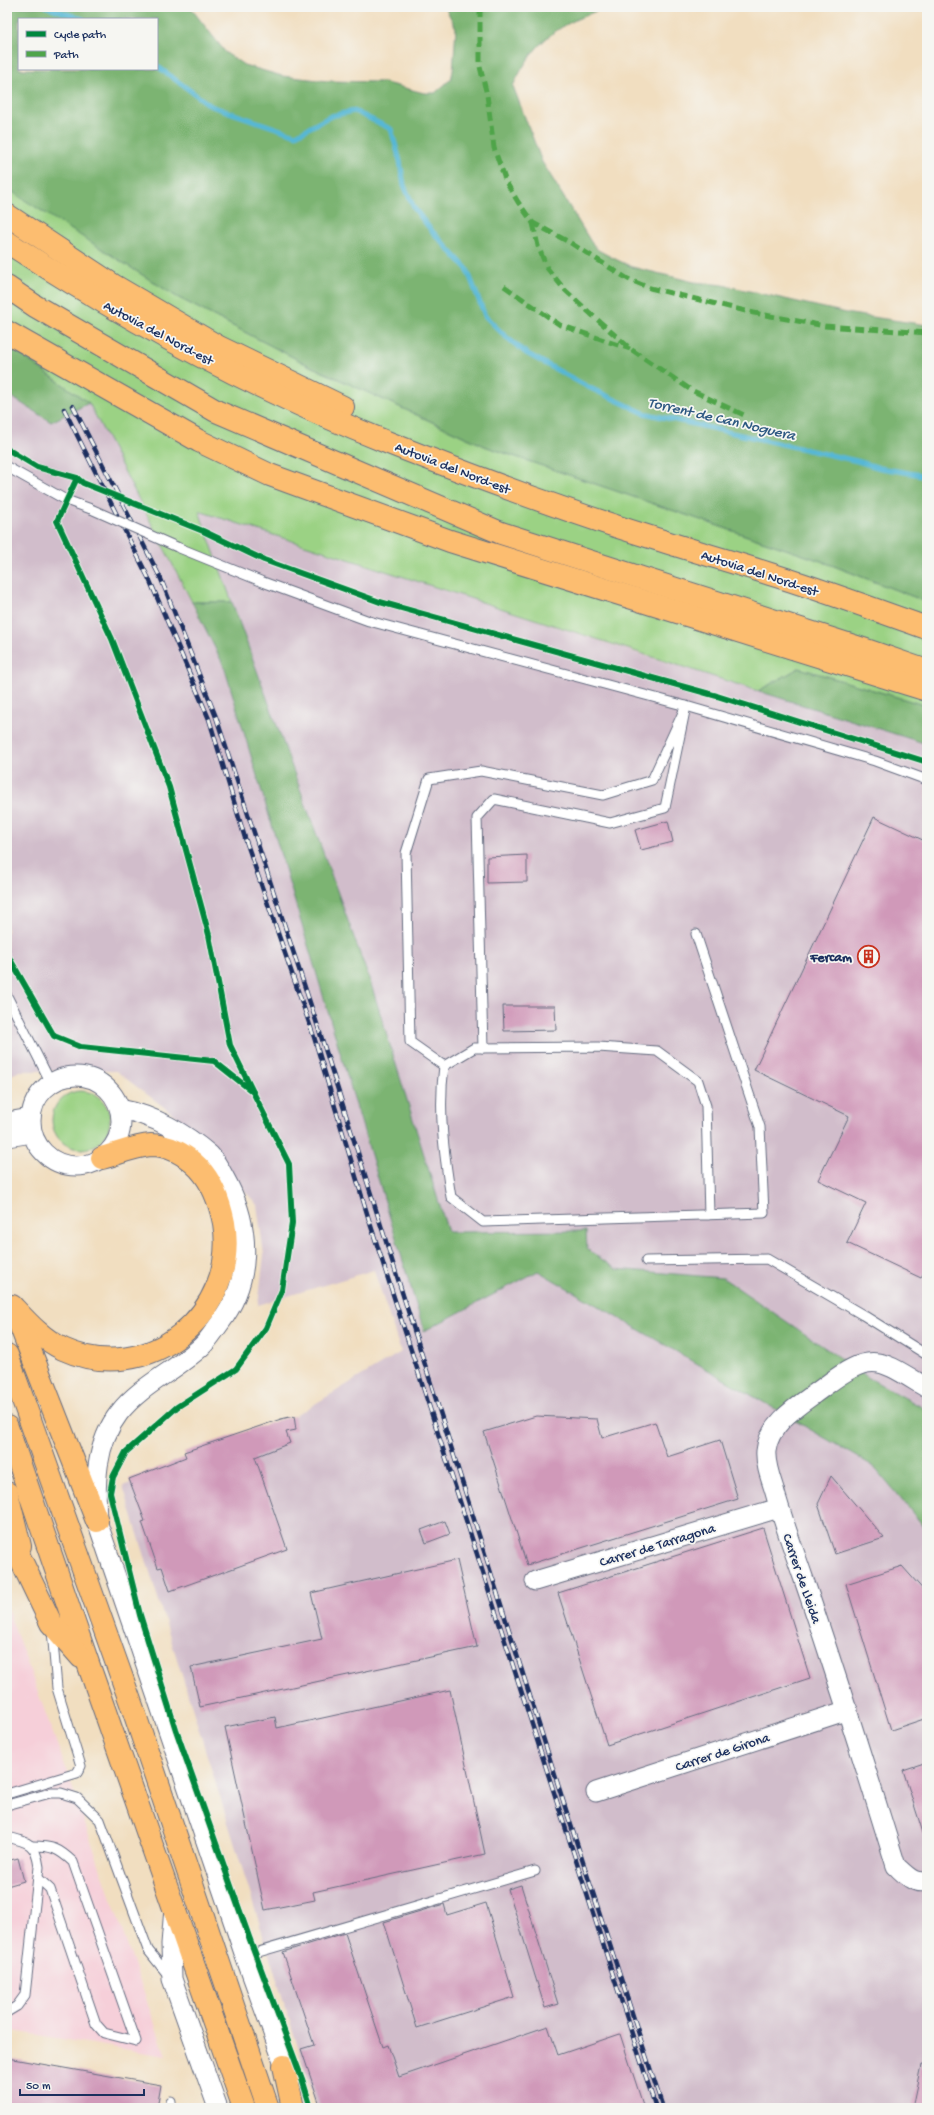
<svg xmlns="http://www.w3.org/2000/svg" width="934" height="2115" font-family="'Gochi Hand',sans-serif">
	<rect width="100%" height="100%" fill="#f6f6f2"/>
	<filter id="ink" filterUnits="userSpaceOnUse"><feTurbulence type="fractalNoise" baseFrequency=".025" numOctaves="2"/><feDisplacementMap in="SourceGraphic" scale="8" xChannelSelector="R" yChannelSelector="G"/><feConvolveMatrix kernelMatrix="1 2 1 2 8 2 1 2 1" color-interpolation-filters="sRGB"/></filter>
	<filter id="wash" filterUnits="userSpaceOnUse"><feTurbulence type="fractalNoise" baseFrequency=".012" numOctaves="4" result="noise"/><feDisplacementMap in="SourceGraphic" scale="16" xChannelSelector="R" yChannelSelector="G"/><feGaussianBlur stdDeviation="0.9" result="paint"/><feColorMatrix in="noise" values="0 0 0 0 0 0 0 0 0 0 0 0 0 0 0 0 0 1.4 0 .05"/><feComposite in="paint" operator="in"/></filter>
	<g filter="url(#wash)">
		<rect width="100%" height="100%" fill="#f1dec0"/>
		<polygon fill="#f6cfd9" points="7,1608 62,1758 166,2056 7,2030"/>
		<g fill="#d1bdcb">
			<polygon points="7,394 51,422 89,403 224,666 424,1331 538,1271 873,1466 927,1530 927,2108 317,2108 123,1486 295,1416 401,1352 374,1270 258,1305 264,1255 257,1205 189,1126 116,1071 20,1071 7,1077"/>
			<polygon points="199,511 634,652 927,744 927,1410 869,1378 723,1278 616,1269 587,1249 586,1231 448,1232 401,1098 371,984"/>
		</g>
		<g fill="#9bd284" stroke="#5b8071">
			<polygon points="7,188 177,297 310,366 487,447 821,561 927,602 927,706 799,668 758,691 199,511 232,602 192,602 89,403 7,345"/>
			<circle cx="81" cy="1120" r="29"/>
		</g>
		<g fill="#7cb472" stroke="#4c7268" fill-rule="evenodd">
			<path d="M 7,7 L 190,7 L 226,53 L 244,65 L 282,76 L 328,81 L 382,82 L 424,93 L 435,93 L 451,79 L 453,71 L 456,28 L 445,7 L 607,7 C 558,25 536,38 513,86 L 542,162 L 549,173 L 591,242 L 598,250 L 611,257 L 632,267 L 694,282 L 723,285 L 851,314 L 927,325 L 927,602 L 821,561 L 487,447 L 310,366 L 177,297 L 23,199 L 7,188 ZM 19,19 L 157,19 L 157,69 L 19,69 Z"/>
			<polygon points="7,345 89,403 51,422 7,394"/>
			<polygon points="192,602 232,602 371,984 448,1232 586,1231 587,1249 616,1269 723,1278 869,1378 927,1410 927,1530 873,1466 538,1271 424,1331 224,666"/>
			<polygon points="799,668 927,706 927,744 758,691"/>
		</g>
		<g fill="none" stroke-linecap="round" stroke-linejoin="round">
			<g stroke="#56b7d5" stroke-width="5">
				<polyline points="47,7 83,19"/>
				<polyline points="157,66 211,106 296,135 331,116 354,111 391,129 400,161 404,185 414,208 431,230 467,269 485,316 505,336 526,353 590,388 644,413 857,461 880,468 927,476"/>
			</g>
		</g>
		<g id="blocks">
			<g fill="#d099b9">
				<polygon points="874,817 927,842 927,1266 921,1278 847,1243 866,1203 818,1180 849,1116 754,1070"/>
				<polygon points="668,821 673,842 641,850 635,830"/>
				<polygon points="527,855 527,882 487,883 487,857"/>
				<polygon points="503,1006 555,1006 556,1030 504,1031"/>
				<polygon points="294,1416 296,1430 286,1432 290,1443 255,1457 287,1549 170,1591 162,1567 158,1568 142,1522 145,1521 129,1479 186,1457 184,1452 281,1419"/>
				<polygon points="536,1416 597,1419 602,1438 655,1422 667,1457 720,1440 738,1499 527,1565 484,1432"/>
				<polygon points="831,1476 884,1538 835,1554 818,1504"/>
				<polygon points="445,1521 450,1534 426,1543 421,1530"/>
				<polygon points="763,1528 810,1678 607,1745 558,1593"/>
				<polygon points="457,1560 477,1647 200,1707 191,1667 322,1639 311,1593"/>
				<polygon points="902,1566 927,1594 927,1718 891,1730 846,1584"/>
				<polygon points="450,1690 485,1854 313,1892 315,1900 265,1910 225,1727 275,1717 277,1728"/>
				<polygon points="927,1762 927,1835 924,1836 903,1770"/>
				<polygon points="18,1858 24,1881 7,1886 7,1861"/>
				<polygon points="521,1885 558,2004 545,2008 508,1889"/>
				<polygon points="486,1903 514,1997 417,2028 384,1922 444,1904 447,1915"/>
				<polygon points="345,1933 383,2047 388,2045 399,2077 548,2026 558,2055 620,2034 644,2108 321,2108 301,2049 314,2045 283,1952"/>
				<polygon points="7,2058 161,2085 157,2108 7,2108"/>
				<polygon points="921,2065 927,2066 927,2108 912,2108"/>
			</g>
		</g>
	</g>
	<g filter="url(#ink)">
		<use href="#blocks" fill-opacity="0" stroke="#666c80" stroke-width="1"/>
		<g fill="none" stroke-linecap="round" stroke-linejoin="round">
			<defs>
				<g id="lane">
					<polyline points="7,467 66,500 91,509"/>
					<polyline points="177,547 263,582 369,621 686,706 875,761 927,780"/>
					<path d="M 696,934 L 760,1127 L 764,1213 L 483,1222 L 451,1197 C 444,1154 438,1110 444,1066 L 474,1048 L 598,1047 L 657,1051 L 698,1081 L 706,1106 L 709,1215"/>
					<polyline points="7,996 51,1083"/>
					<polyline points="444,1066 410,1042 406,853 429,779 481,771 603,795 652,780 686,706 665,808 610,823 494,799 477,818 483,1048"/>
					<polyline points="646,1261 767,1259 863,1315 927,1355"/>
					<polyline points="7,1794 77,1773 81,1766 57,1688 52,1630"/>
					<polyline points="7,1805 50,1793 61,1793 77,1798 100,1820 148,1950 169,1976"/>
					<path d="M 7,1837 C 29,1842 36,1844 39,1867 L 25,1995 L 17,2006 L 7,2012"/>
					<path d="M 32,1846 C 52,1846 58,1848 73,1862 L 136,2041 L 104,2033 L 96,2024 L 50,1889 L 38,1878"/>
					<polyline points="245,1956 535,1871"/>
					<polyline points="171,2108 171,2101"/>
				</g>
				<g id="street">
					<circle cx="76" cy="1121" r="45"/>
					<path d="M 120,1109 C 153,1115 185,1133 210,1155 C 217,1162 223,1175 228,1184 C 251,1229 252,1281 220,1323 C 214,1331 208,1341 201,1347 C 175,1371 141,1385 119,1413 C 95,1444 95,1484 97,1521 L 245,1956 L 290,2080"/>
					<polyline points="7,1122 30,1118"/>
					<polyline points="7,1137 32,1133"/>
					<path d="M 927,1388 C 879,1359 873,1350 825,1386 C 803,1403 769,1421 766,1451 C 765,1463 770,1477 774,1489 C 782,1519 793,1548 803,1577 C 836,1673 866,1769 896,1866 C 905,1874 914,1885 927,1881"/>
					<polyline points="535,1581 779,1508"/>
					<polyline points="596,1792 848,1710"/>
					<polyline points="174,1908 171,1944 172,1979 218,2108"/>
				</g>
				<g id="highway">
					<polyline points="7,215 113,285 219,347 343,407"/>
					<path d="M 7,242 C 128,321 256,390 389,443 C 475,477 562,510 650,537 C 690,550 730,561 770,574 C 823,590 875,610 927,628"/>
					<polyline points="7,287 35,306 216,411 501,533 866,650 927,671"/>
					<polyline points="7,332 199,441 270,475 450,541 927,690"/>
					<path d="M 12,1306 C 27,1322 42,1339 63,1349 C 148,1388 239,1313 224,1223 C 220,1203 213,1183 199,1168 C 186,1155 171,1145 151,1145 C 135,1146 117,1154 102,1158"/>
					<polyline points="17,1317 97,1521"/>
					<polyline points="7,1355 133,1709 268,2108"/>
					<polyline points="7,1427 89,1666 244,2108"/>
					<polyline points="7,1493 20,1546"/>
					<polyline points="7,1531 51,1623 81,1657"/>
					<polyline points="284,2066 293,2108"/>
				</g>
			</defs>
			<use href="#lane" stroke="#666c80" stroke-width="11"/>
			<use href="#street" stroke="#666c80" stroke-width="21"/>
			<use href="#highway" stroke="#666c80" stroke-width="24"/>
			<use href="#lane" stroke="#fff" stroke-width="9"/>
			<use href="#street" stroke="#fff" stroke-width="19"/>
			<use href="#highway" stroke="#fcbd6f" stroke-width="22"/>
			<defs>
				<g id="rail">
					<polyline points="73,406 161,579 216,717 320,1033 566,1810 663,2108"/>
					<polyline points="64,409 150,581 209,719 245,838 314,1037 369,1220 656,2108"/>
				</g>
			</defs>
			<use href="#rail" stroke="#1b2f5e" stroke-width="4.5"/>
			<use href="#rail" stroke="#f6f6f2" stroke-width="3" stroke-dasharray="9" stroke-linecap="butt"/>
			<defs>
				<polyline id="lane-bridge" points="91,509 177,547"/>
			</defs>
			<use href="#lane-bridge" stroke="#666c80" stroke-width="11" stroke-linecap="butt"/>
			<use href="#lane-bridge" stroke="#fff" stroke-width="9"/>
			<g stroke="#4fa44a" stroke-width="5" stroke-dasharray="10 5" stroke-linecap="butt">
				<polyline points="480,7 480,67 487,95 494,148 506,182 518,202 533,223 569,242 628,279 650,288 754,313 825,326 927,333"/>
				<polyline points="533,223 538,246 547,268 565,290 591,314 632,350 691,390 748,417"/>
				<polyline points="504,286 560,325 630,349"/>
			</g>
			<defs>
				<g id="cycleway">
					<polyline points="7,449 37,467 77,478 83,483 203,531 264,560 380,602 717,696 927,762"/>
					<polyline points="7,954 54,1036 81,1047 214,1061 253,1092 230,1045 209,935 169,787 112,639 57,521 77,478"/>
					<polyline points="253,1092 289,1164 292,1223 282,1290 266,1328 236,1369 177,1407 126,1452 113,1477 110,1493 140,1615 176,1730 249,1937 302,2079 311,2108"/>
				</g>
			</defs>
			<use href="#cycleway" stroke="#f6f6f2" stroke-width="8"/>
			<use href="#cycleway" stroke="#00873e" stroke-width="6"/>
		</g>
	</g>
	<defs>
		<symbol id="building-ring" viewBox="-11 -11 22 22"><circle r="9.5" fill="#f6f6f2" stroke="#c8321e" stroke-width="1.5"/><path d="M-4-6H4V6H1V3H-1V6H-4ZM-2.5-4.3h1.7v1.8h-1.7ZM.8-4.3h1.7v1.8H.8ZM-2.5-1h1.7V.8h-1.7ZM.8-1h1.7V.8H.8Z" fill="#c8321e"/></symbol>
	</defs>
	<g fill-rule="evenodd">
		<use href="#building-ring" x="856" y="944" width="25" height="25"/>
	</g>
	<g text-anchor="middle" stroke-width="3.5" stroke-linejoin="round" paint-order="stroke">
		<g font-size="14" fill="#1b2f5e" stroke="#f6f6f2">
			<text transform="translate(159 332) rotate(28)" y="5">Autovia del Nord-est</text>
			<text transform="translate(453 467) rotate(21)" y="5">Autovia del Nord-est</text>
			<text transform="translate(760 572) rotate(18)" y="5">Autovia del Nord-est</text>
			<text transform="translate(657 1544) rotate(-17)" y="5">Carrer de Tarragona</text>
			<text transform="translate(803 1578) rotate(71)" y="5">Carrer de Lleida</text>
			<text transform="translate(722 1751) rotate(-18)" y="5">Carrer de Girona</text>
		</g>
		<g font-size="14" font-weight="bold" fill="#1b2f5e" stroke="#f6f6f2" text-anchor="end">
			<text x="852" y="961">Fercam</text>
		</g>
		<g font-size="15" font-style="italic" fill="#2d5882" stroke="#f6f6f2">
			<text transform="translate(722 418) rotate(13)" y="5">Torrent de Can Noguera</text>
		</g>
	</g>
	<rect width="934" height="2115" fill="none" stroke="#f6f6f2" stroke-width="24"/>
	<rect x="18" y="18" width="140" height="52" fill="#f6f6f2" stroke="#9ea6b7"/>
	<rect x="26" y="31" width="20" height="6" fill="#00873e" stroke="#9ea6b7"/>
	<text x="54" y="38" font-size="12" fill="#1b2f5e">Cycle path</text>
	<rect x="26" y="51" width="20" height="6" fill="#4fa44a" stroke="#9ea6b7"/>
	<text x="54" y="58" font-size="12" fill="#1b2f5e">Path</text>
	<path d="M20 2089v6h124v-6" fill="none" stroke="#1b2f5e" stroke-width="2"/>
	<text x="26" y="2089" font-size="12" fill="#1b2f5e" stroke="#f6f6f2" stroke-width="3" paint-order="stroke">50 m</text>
</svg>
